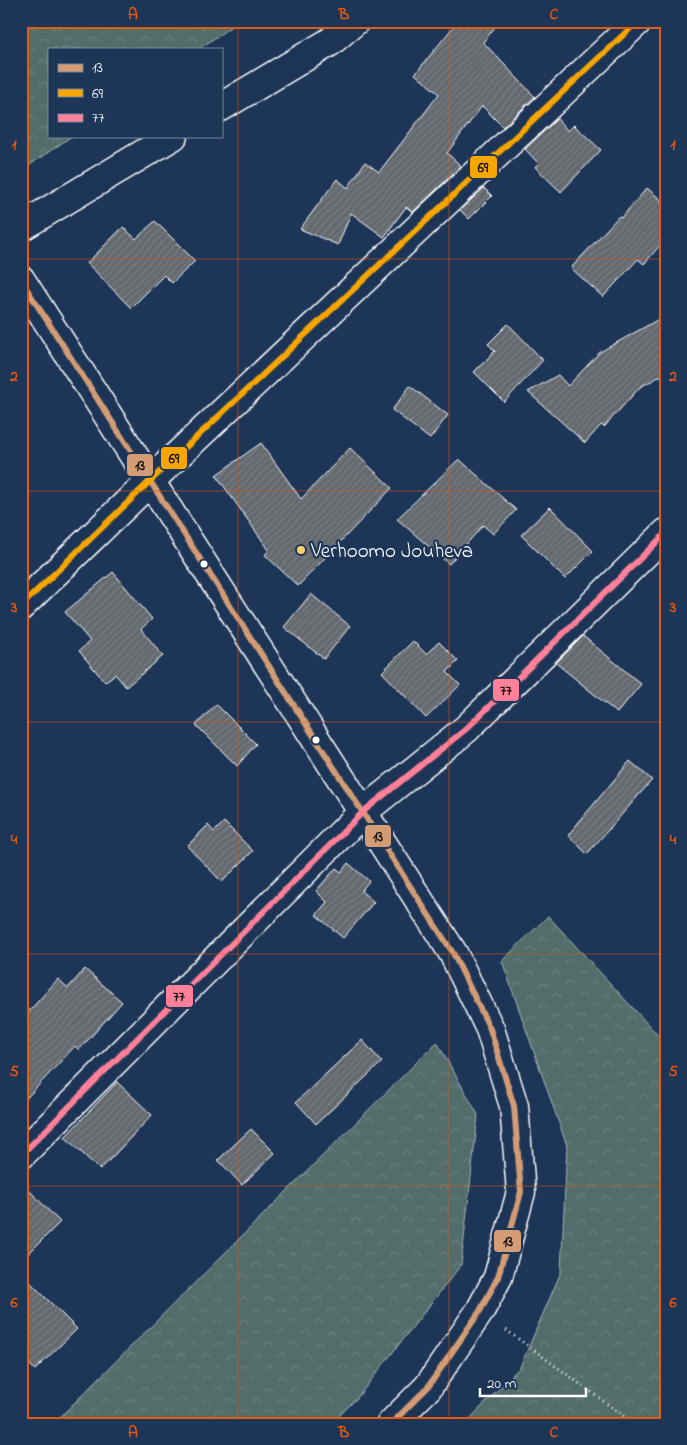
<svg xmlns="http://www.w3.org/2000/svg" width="687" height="1445" font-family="'Indie Flower',sans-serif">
	<defs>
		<pattern id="forest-crowns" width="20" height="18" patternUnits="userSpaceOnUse" patternTransform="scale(1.25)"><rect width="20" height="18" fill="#526d6b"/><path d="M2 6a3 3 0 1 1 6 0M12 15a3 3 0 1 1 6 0" fill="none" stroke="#6c8381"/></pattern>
		<pattern id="building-hatch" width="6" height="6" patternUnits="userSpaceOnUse" patternTransform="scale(1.25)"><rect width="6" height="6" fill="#63686e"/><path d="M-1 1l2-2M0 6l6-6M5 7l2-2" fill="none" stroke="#7a7f84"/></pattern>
	</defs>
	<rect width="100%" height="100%" fill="#1d3557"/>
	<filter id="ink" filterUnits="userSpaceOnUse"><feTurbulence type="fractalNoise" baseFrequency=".02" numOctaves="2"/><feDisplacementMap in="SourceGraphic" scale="10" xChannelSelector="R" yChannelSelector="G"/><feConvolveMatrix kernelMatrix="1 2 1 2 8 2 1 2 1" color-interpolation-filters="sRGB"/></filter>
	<g filter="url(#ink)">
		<g fill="url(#forest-crowns)" stroke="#a8b6b5">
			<polygon points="21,21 239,21 199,49 49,49 49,136 72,136 21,171"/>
			<polygon points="548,916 666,1044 666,1424 465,1424 520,1367 561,1272 567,1146 502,961"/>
			<polygon points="437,1042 478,1115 461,1265 357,1398 331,1424 53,1424"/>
		</g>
		<g fill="url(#building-hatch)" stroke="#fff">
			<polygon points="458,21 500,21 483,42 535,97 503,127 482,106 447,153 461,166 413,212 406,207 384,237 351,213 338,245 300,229 337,179 348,188 365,162 379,172 439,94 415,74"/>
			<polygon points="557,119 568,131 574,125 601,150 561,192 535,167 538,163 525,149"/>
			<polygon points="484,188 492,196 469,219 460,210"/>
			<polygon points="647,188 666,204 666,238 644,264 638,259 603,297 571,268 619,216 621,218"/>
			<polygon points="155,221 195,261 172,283 164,275 131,308 87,263 123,227 136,239"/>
			<polygon points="666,315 666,373 640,387 604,427 601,425 585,443 528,392 558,375 568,386 600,352"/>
			<polygon points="508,324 543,360 504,402 474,372 495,351 488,344"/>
			<polygon points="410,386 448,415 430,439 392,410"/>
			<polygon points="261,443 301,499 350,448 392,488 298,586 265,555 269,550 216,475"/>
			<polygon points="459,459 516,510 493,534 483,525 449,564 397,519"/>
			<polygon points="550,507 593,551 565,579 521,535"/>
			<polygon points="113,572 152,619 141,629 163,656 126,687 115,674 105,682 79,651 90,641 65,612"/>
			<polygon points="311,594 350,626 324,659 284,627"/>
			<polygon points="583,636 641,684 617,713 556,663"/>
			<polygon points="413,641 426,654 439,642 458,661 447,672 460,685 426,718 382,672"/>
			<polygon points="216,704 256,744 237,766 196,725"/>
			<polygon points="630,761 652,780 587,854 568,835"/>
			<polygon points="224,822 253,851 222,882 187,846 208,825 214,832"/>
			<polygon points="348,863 369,881 361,891 374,902 343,938 316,915 327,902 316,891 336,868 341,872"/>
			<polygon points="85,969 122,1002 79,1050 75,1046 21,1104 21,1020 58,979 68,988"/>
			<polygon points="362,1040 382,1062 316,1124 296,1102"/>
			<polygon points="117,1082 152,1115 100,1170 65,1137"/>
			<polygon points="251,1129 275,1153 242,1185 218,1160"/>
			<polygon points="21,1182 60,1222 21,1261"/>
			<polygon points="21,1273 77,1329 35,1370 21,1356"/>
		</g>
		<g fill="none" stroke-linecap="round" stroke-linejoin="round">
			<defs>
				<g id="minor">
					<polyline points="221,107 330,42 355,21"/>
					<polyline points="21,227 173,136"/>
					<polyline points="21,280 453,953 490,1029 514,1106 521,1192 498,1277 480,1311 428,1387 391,1424"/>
					<polyline points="21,606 149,482 638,21"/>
					<polyline points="21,1155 364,811 466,729 666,533"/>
				</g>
			</defs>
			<use href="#minor" stroke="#fff" stroke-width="31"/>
			<polyline stroke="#fff" stroke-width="3" stroke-dasharray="1 4" stroke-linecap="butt" points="506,1330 635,1424"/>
			<use href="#minor" stroke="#1d3557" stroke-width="28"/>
			<defs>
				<polyline id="bus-1" points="21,280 453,953 490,1029 514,1106 521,1192 498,1277 480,1311 428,1387 391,1424"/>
				<polyline id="bus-2" points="21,606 149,482 638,21"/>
				<polyline id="bus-3" points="21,1155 364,811 466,729 666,533"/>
			</defs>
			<use href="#bus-1" stroke="#1d3557" stroke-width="10"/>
			<use href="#bus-2" stroke="#1d3557" stroke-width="10"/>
			<use href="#bus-3" stroke="#1d3557" stroke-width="10"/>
			<use href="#bus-1" stroke="#d39c74" stroke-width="6"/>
			<use href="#bus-2" stroke="#f7a600" stroke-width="6"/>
			<use href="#bus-3" stroke="#ff8098" stroke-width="6"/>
		</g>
	</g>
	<path fill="none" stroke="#e8590c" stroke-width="1" stroke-opacity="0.55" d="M 238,21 L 238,1424M 449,21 L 449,1424M 21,259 L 666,259M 21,491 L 666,491M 21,722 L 666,722M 21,954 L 666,954M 21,1186 L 666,1186"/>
	<circle fill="#ffd166" stroke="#1d3557" stroke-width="2" cx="301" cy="550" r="5"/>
	<g fill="#fff" stroke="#1d3557" stroke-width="2">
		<circle cx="204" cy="564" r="4.5"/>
		<circle cx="316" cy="740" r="4.5"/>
	</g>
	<g text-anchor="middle" stroke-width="4.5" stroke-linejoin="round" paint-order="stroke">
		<g font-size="21" fill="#fff" stroke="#1d3557" text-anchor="start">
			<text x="311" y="557">Verhoomo Jouheva</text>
		</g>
	</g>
	<g stroke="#1d3557" stroke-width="2">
		<rect x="469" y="155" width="29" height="24" rx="5" fill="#f7a600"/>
		<rect x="160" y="446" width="28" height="24" rx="5" fill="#f7a600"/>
		<rect x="126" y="453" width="28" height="24" rx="5" fill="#d39c74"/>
		<rect x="492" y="678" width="28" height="24" rx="5" fill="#ff8098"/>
		<rect x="364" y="824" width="28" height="24" rx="5" fill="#d39c74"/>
		<rect x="165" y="984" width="29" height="24" rx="5" fill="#ff8098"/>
		<rect x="493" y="1229" width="29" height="24" rx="5" fill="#d39c74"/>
	</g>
	<g font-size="14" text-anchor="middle" font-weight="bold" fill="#111">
		<text x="483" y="172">69</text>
		<text x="174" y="463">69</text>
		<text x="140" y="470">13</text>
		<text x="506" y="695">77</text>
		<text x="378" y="841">13</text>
		<text x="179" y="1001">77</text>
		<text x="508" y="1246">13</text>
	</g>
	<rect width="687" height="1445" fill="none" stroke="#1d3557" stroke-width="55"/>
	<rect x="48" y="48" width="175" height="90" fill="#1d3557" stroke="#77869a"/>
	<rect x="58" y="64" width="25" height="8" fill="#d39c74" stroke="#77869a"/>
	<text x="92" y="72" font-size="15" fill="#ffffff">13</text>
	<rect x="58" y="89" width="25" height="8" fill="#f7a600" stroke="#77869a"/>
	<text x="92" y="98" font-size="15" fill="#ffffff">69</text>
	<rect x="58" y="114" width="25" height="8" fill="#ff8098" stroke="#77869a"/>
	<text x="92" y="122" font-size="15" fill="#ffffff">77</text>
	<path d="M480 1388v8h106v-8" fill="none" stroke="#ffffff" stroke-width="2.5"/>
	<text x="487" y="1388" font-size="15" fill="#ffffff" stroke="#1d3557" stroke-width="4" paint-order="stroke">20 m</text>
	<rect x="28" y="28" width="632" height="1390" fill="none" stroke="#e8590c" stroke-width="2"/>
	<g font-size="16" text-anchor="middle" font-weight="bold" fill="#e8590c">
		<text x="133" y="19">A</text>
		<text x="344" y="19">B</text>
		<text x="554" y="19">C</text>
		<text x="14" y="149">1</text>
		<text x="673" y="149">1</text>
		<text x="14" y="381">2</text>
		<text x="673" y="381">2</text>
		<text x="14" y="612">3</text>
		<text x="673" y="612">3</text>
		<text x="14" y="844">4</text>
		<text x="673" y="844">4</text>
		<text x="14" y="1076">5</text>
		<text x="673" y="1076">5</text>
		<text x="14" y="1307">6</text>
		<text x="673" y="1307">6</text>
		<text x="133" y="1437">A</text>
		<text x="344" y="1437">B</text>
		<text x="554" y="1437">C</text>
	</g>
</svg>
